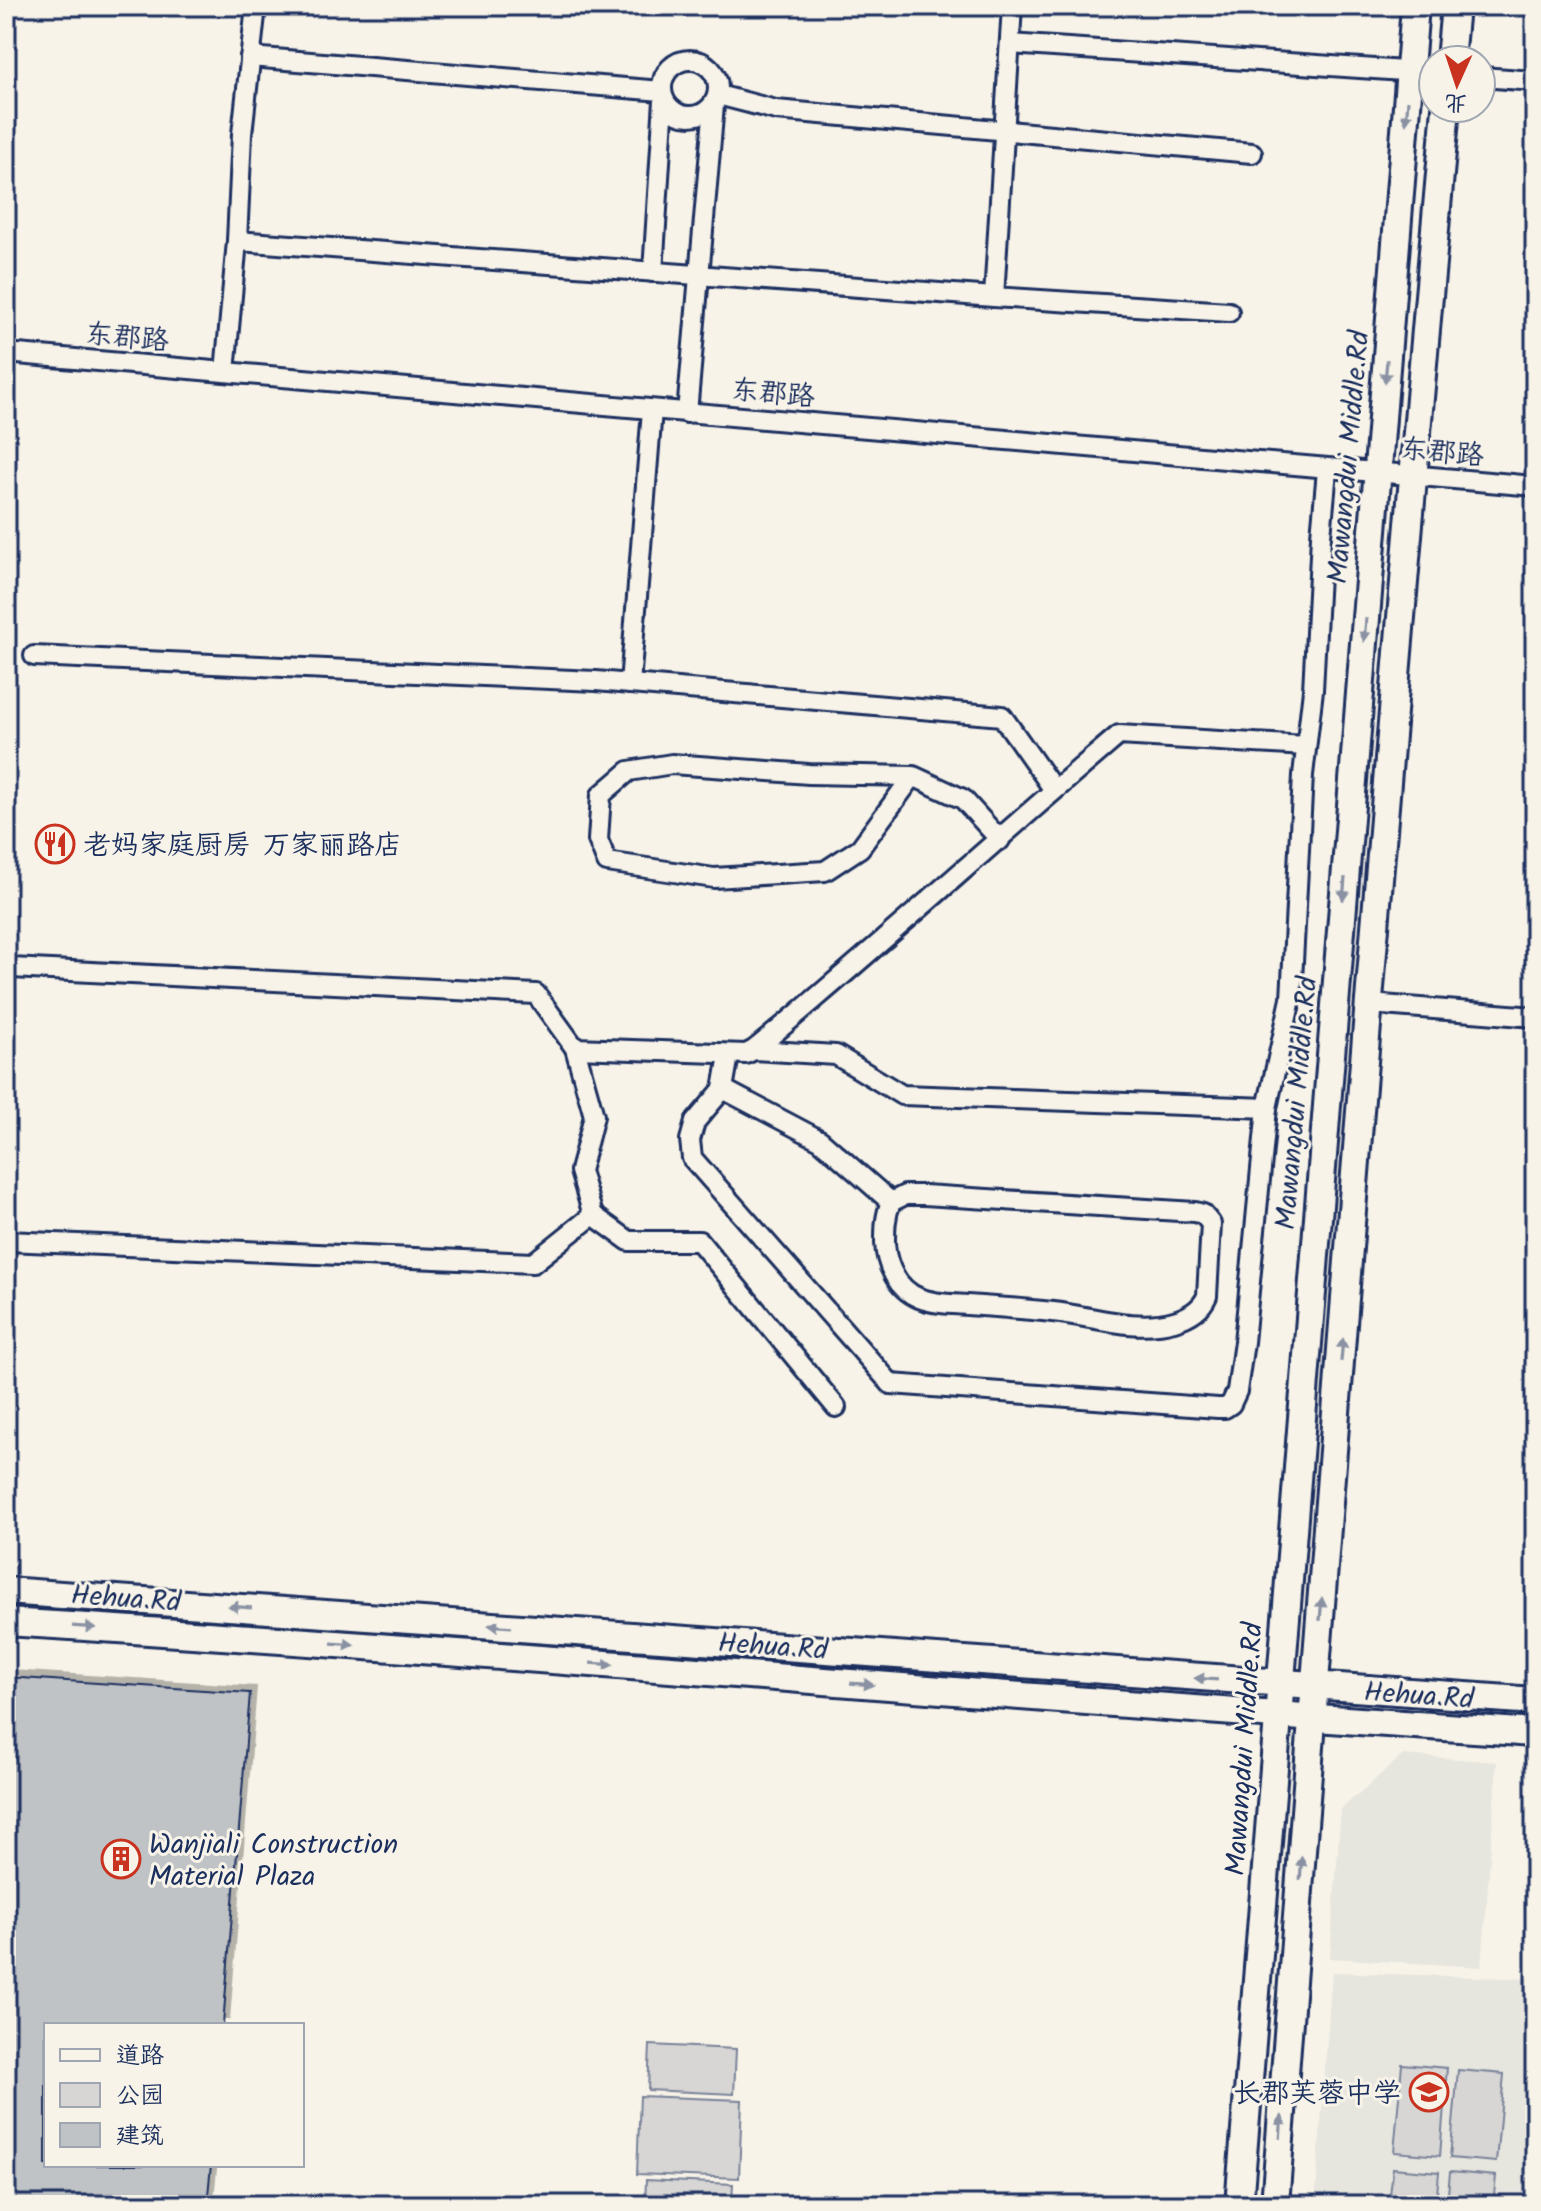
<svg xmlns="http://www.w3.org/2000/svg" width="1541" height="2211" font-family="Kalam,'LXGW WenKai TC',sans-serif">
	<defs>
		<filter id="shadow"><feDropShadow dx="6" dy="-6" stdDeviation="0" flood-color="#0004"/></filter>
	</defs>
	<rect width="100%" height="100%" fill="#f7f3e8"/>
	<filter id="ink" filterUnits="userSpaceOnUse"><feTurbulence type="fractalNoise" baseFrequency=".0125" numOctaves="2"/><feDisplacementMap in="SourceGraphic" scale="16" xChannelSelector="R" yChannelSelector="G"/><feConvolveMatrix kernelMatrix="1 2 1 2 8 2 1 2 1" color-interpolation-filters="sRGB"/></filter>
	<g filter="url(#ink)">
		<g fill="#e6e5de">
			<polygon points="1403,1755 1497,1762 1482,1967 1330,1958 1341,1809"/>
			<polygon points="1332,1972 1535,1979 1535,2205 1315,2205"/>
		</g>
		<g fill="#d7d6d4" stroke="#798299" stroke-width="2">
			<polygon points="650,2045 736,2049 734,2094 648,2090"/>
			<polygon points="1402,2064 1447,2068 1440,2156 1394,2152"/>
			<polygon points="1458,2070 1504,2074 1496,2162 1450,2158"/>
			<polygon points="640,2096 742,2100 739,2178 637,2174"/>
			<polygon points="1393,2168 1439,2172 1436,2205 1389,2205"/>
			<polygon points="1450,2172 1496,2176 1493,2205 1447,2205"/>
			<polygon points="646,2180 733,2184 732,2205 645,2205"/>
		</g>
		<polygon fill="#c0c3c5" stroke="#1b2f5e" stroke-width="2" filter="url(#shadow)" points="6,1677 250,1693 223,2025 46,2025 46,2165 211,2165 207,2205 6,2205"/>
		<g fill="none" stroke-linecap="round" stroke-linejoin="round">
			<defs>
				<g id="street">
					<polyline points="1010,44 1433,73"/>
					<polyline points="250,57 662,91"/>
					<circle cx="690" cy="88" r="28"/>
					<polyline points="1481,77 1535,81"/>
					<polyline points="718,95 776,110 1252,153"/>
					<polyline points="237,241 994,297 1229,312"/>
					<polyline points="653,272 664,100"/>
					<polyline points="994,297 1012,6"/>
					<polyline points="6,353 1535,486"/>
					<polyline points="225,372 237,241 242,134 256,6"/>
					<polyline points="687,413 714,105"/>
					<polyline points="34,656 596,681 1002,716 1054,790"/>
					<polyline points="630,684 652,410"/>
					<polyline points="913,776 860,848 825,871 714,878 607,862 598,840 601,795 629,771 672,764 809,774 913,776 963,799 1000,840"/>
					<path d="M 11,968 L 536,994 L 575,1048 L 746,1054 L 754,1050 C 878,948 996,839 1119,735 L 1306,746"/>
					<polyline points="1370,1004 1535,1017"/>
					<polyline points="575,1048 594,1116 580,1171 593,1215 629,1241 699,1241 836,1407"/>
					<polyline points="754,1050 836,1055 902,1095 1267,1108"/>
					<polyline points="729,1055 723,1089 695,1122 690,1140 692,1158 891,1384 1218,1408 1225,1408 1231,1404 1237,1391 1244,1342 1267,1108 1291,999 1303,775 1313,690 1321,536 1327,470"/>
					<path d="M 723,1089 L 820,1140 L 891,1202 L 905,1195 L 924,1195 L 1195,1212 L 1203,1214 L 1211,1224 L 1207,1296 C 1201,1310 1188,1317 1174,1321 C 1136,1332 1091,1316 1053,1312 C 1024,1309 996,1307 967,1305 C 951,1304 934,1304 919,1298 C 897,1289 886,1265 885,1243 C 885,1228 885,1216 891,1202"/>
					<polyline points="6,1241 533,1263 593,1215"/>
				</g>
				<g id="secondary">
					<polyline points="1450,60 1455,6"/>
					<polyline points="6,1591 1535,1701"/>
					<path d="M 6,1622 C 516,1653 1025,1700 1535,1733"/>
					<polyline points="1239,2205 1415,6"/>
					<path d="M 1275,2205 C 1328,1506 1382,806 1446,108"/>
				</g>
			</defs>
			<use href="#street" stroke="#1b2f5e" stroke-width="24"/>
			<use href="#secondary" stroke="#1b2f5e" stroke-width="32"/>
			<use href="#street" stroke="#f7f3e8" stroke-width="18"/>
			<use href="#secondary" stroke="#f7f3e8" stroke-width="26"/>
		</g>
		<defs><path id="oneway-solid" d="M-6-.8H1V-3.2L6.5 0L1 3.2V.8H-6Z" transform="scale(2)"/></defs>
		<g fill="#8991a3">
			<use href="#oneway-solid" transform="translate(1407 112) rotate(95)"/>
			<use href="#oneway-solid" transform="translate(1386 371) rotate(95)"/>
			<use href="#oneway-solid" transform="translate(1365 630) rotate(95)"/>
			<use href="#oneway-solid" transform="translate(1344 889) rotate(95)"/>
			<use href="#oneway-solid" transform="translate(1342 1350) rotate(-85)"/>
			<use href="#oneway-solid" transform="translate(240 1607) rotate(-176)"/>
			<use href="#oneway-solid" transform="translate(1321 1609) rotate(-85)"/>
			<use href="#oneway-solid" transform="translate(500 1626) rotate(-176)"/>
			<use href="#oneway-solid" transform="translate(84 1627) rotate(4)"/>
			<use href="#oneway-solid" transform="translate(343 1644) rotate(4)"/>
			<use href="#oneway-solid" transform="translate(602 1664) rotate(4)"/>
			<use href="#oneway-solid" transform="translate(1206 1679) rotate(-176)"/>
			<use href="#oneway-solid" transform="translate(862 1684) rotate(4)"/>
			<use href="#oneway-solid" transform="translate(1301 1868) rotate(-86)"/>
			<use href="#oneway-solid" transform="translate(1281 2127) rotate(-86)"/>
		</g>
	</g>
	<defs>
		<symbol id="restaurant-ring" viewBox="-11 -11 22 22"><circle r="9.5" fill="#f7f3e8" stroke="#c8321e" stroke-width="1.5"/><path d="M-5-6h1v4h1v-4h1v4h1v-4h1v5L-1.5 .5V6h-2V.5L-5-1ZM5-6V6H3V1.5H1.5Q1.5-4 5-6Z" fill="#c8321e"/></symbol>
		<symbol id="building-ring" viewBox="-11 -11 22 22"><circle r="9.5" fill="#f7f3e8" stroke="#c8321e" stroke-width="1.5"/><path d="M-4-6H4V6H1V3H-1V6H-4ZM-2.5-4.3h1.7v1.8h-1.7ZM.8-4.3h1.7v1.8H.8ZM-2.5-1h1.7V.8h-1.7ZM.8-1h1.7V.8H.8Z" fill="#c8321e"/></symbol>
		<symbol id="school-ring" viewBox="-11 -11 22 22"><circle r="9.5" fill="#f7f3e8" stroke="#c8321e" stroke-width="1.5"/><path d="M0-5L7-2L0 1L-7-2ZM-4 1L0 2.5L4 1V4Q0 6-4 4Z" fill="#c8321e"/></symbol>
	</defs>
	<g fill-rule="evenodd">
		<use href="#restaurant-ring" x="33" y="822" width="44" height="44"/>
		<use href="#building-ring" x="99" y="1837" width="44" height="44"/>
		<use href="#school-ring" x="1407" y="2070" width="44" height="44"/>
	</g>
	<g text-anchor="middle" stroke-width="6" stroke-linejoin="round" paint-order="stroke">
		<g font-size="28" fill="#1b2f5e" stroke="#f7f3e8">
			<text transform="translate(127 336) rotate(5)" y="10">东郡路</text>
			<text transform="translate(773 392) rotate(5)" y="10">东郡路</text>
			<text transform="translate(1442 451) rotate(5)" y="10">东郡路</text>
			<text transform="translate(1347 457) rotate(-85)" y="10">Mawangdui Middle.Rd</text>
			<text transform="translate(1295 1103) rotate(-85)" y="10">Mawangdui Middle.Rd</text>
			<text transform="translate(126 1597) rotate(4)" y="10">Hehua.Rd</text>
			<text transform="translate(773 1645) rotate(4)" y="10">Hehua.Rd</text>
			<text transform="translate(1419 1694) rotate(4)" y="10">Hehua.Rd</text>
			<text transform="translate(1243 1749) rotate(-86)" y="10">Mawangdui Middle.Rd</text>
		</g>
		<g font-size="28" fill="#1b2f5e" stroke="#f7f3e8" text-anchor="start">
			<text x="83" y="854">老妈家庭厨房 万家丽路店</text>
			<text x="149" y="1853">Wanjiali Construction<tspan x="149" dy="32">Material Plaza</tspan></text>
			<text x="1401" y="2102" text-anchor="end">长郡芙蓉中学</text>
		</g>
	</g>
	<rect width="1541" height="2211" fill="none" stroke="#f7f3e8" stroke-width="32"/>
	<rect x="16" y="16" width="1509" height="2179" fill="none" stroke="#1b2f5e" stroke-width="3" filter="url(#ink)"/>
	<rect x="44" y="2023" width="260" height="144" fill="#f7f3e8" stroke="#9fa5b1" stroke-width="2"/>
	<rect x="60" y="2049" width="40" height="12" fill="#f7f3e8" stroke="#9fa5b1" stroke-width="2"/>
	<text x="116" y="2063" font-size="24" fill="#1b2f5e">道路</text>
	<rect x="60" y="2083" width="40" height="24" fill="#d7d6d4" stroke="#9fa5b1" stroke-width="2"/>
	<text x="116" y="2103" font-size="24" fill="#1b2f5e">公园</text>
	<rect x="60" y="2123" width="40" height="24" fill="#c0c3c5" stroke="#9fa5b1" stroke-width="2"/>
	<text x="116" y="2143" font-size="24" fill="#1b2f5e">建筑</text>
	<g transform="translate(1457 84) rotate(183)"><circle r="38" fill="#f7f3e8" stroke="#9fa5b1" stroke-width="2"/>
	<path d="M0-6L14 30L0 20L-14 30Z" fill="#c8321e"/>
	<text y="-12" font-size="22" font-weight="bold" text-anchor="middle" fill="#1b2f5e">北</text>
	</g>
</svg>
